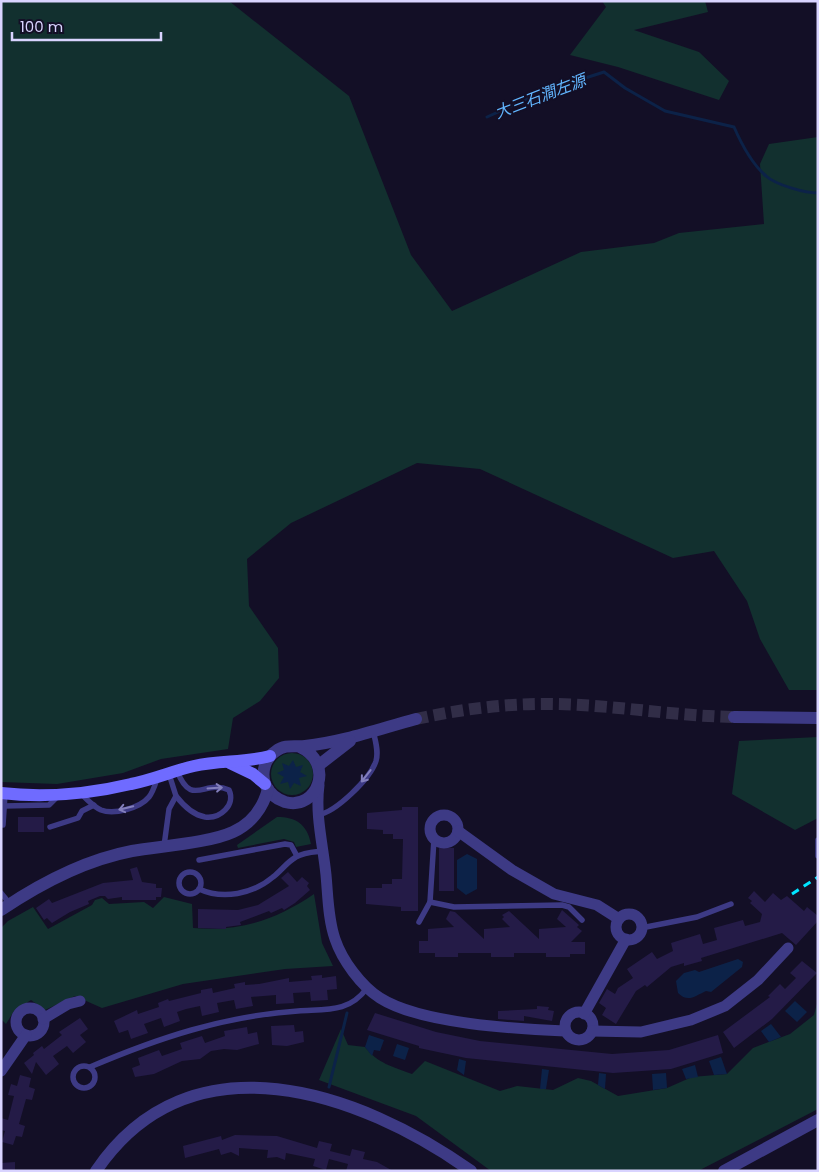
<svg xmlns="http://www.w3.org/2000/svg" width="819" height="1172" font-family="Poppins,'Noto Sans TC',sans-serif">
	<rect width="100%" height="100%" fill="#130f26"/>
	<g fill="#12302f">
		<polygon points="1,1 229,1 349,96 411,255 452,311 581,252 654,243 679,233 764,224 760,164 769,144 818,137 818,690 789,690 760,639 747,601 714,551 673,558 480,469 417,463 291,523 247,559 249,606 278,648 279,678 260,701 233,718 228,749 161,759 123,773 57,784 1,782"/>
		<polygon points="602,1 705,1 708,12 634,30 699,52 729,81 719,100 618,67 570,55 606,7"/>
		<polygon points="818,737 818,818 795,830 732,794 739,741"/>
		<circle cx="292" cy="774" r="21"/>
		<path d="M 277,817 C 296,817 307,824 311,844 L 296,847 L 294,842 L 284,839 L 238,848 L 237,845 Z"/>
		<path d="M 314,894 L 322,943 L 333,966 L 285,969 L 183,984 L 102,1008 L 75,996 L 45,1010 L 31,1000 L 14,1011 L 6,1024 L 1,1019 L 1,928 L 8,921 L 33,907 L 48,929 L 92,905 L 95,900 L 102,898 L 109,904 L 144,902 L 153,908 L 164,897 L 192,904 L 193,928 C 239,932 276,920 314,894 Z"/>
		<path d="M 818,1000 L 818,1109 L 698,1171 L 491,1171 L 416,1116 L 319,1080 L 341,1029 L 348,1045 L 365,1047 C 377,1063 393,1067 412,1074 L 425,1061 L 500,1091 L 517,1086 L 553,1090 L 578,1078 L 591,1081 L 618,1096 L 667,1088 L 692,1077 L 727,1074 L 753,1048 L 790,1034 L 814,1015 Z"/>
	</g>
	<g fill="#0c2248">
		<polygon points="293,760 296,767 303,765 300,772 307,776 299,778 301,786 294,783 290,789 288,782 280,784 284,777 277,773 284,770 282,763 289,766"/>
		<polygon points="467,854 477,859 477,889 466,895 457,888 457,860"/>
		<path d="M 738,959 L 743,962 L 742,967 L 711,992 L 706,991 C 695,996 688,1003 678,993 L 676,981 L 684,973 L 695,970 L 699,972 Z"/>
		<polygon points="795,1001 807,1012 797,1022 785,1011"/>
		<polygon points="771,1024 781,1037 769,1042 761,1031"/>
		<polygon points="369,1035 384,1040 380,1051 374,1050 372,1056 365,1047"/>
		<polygon points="397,1044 409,1048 405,1060 393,1056"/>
		<polygon points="721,1057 727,1074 714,1075 709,1061"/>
		<polygon points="459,1059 466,1061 464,1075 457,1070"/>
		<polygon points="695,1065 698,1077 686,1079 682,1069"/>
		<polygon points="542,1069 549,1070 546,1089 540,1089"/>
		<polygon points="599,1073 606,1074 605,1089 598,1085"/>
		<polygon points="666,1073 667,1088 653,1090 652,1074"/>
	</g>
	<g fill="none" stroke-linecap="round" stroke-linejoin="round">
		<g stroke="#0c2248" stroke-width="3">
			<path d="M 487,117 L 545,91 L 604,72 L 625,88 L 665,111 L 734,127 C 741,143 752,164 766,176 C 776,185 805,193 818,193"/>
			<polyline points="329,1087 347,1013"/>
		</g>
	</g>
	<g fill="#241b47">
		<polygon points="402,807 418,807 418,911 401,911 401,907 366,904 366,888 382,888 382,884 392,884 392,879 402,879 403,839 393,839 393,834 383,834 383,830 367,829 367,813 402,810"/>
		<rect x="18" y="817" width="26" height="15"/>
		<rect x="439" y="848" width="15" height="43"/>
		<polygon points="137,867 142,882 156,884 156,888 162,888 161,897 156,897 156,900 122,900 122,897 108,899 105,896 100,896 88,901 89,904 70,912 52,923 47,918 44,920 36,908 49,899 52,903 103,883 133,880 130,869"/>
		<polygon points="288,872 297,882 302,877 309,883 307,886 310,890 295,903 284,910 282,908 271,913 269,911 240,922 241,925 226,927 226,929 198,928 198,909 238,910 258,905 289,886 281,878"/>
		<polygon points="754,891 765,902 773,893 781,900 787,896 804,911 807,907 818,916 818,921 796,945 782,933 701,958 702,961 684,966 684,963 671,967 647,987 645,985 636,991 616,1024 602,1015 606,1008 599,1003 607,989 615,994 618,988 633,978 627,969 652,952 657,959 673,951 671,943 700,934 703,944 717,940 714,928 743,920 745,926 760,922 762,914 750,903 752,901 748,898"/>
		<polygon points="562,910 579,925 577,927 582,931 571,942 585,942 585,954 570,954 570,957 546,957 546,953 514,953 514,957 491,957 491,953 458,953 458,957 435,957 435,953 419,953 419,941 428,941 428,929 454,927 446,919 450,911 455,912 484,939 484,929 510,927 502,919 504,917 502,915 509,911 539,939 539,929 566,927 557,919"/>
		<polygon points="802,961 817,973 772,1019 734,1048 723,1032 770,997 768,996 780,984 785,989 796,978 790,973"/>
		<polygon points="322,975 322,978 336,976 337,989 327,990 328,1000 311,1001 310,992 293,993 294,1003 276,1004 276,995 251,997 253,1006 236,1009 234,1000 217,1003 219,1012 202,1016 200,1006 186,1009 177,1012 180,1021 164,1027 161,1018 144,1024 148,1033 131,1039 128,1030 119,1033 114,1021 137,1010 138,1014 159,1007 158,1003 168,999 169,1001 201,993 201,990 212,988 213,993 235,988 234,984 245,982 245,985 259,984 289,978 289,982 312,980 311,976"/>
		<polygon points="537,1006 549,1007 548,1010 554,1011 552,1021 524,1016 524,1021 498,1019 498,1011 537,1009"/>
		<polygon points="375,1013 436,1032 480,1041 612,1054 669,1050 718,1035 723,1053 671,1069 613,1073 466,1058 419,1048 419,1046 367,1030"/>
		<polygon points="80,1018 88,1029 80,1035 86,1042 73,1053 67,1046 53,1056 59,1064 46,1075 36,1062 32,1074 24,1063 34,1055 33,1053 42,1046 44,1049 62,1035 59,1032"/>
		<polygon points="294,1025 295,1032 303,1031 304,1042 287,1046 272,1045 271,1026"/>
		<polygon points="247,1027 248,1034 257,1032 259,1044 237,1050 224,1049 211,1051 200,1059 182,1061 154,1074 135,1077 132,1068 140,1065 138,1058 159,1050 162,1056 182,1049 180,1043 202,1036 205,1043 225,1036 224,1031"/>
		<polygon points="20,1075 31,1078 29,1087 35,1089 32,1100 26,1099 19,1124 25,1126 22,1137 16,1136 13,1145 2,1142 5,1131 1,1130 1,1118 8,1120 14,1096 8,1095 11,1084 17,1086"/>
		<polygon points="235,1135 277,1136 317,1148 319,1141 332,1144 330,1151 350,1156 352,1149 365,1152 363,1159 377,1162 393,1171 346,1171 348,1164 329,1159 326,1170 313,1166 315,1159 286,1153 285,1160 277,1157 267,1158 268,1150 239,1148 239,1156 231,1152 221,1155 219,1149 185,1158 183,1146 221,1136 222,1140"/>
		<polygon points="15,1162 15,1171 2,1171 1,1163"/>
	</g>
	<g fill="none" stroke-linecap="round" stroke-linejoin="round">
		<path stroke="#312d47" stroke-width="12" stroke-dasharray="12 6" stroke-linecap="butt" d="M 416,719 C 462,709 508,703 555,704 C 615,705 674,716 734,717"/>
		<g stroke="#3d3a85" stroke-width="5.5">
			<path d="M 82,795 C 88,800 94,807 101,810 C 114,815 140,808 149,797 C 153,792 155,785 157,779"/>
			<path d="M 176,796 C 183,805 193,815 205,817 C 220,819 236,805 229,790 C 204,779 192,808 177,771"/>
			<polyline points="4,806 49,805 58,796"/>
			<path d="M 318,815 C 336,812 370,779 376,761 C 379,751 375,740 373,730"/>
			<polyline points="3,825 5,794"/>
			<polyline points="50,827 78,818 82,811 94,805"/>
			<polyline points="434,839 430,902 454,907 562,905 569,907 582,920"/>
			<polyline points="818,840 818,856"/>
			<polyline points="164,846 169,809 176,796 169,774"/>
			<polyline points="199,860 285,844 291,845 297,856"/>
			<circle cx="190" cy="883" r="11"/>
			<path d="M 199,889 C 223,900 253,894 273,877 C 281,871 287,862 296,857 C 304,852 314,852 323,851"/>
			<polyline points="1,893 10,904"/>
			<polyline points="419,922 430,902"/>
			<polyline points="641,928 697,917 731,904"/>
			<circle cx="84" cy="1077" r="11"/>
			<path d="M 90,1067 C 158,1038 224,1016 298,1011 C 326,1009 349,1013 367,988"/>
		</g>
		<g stroke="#3d3a85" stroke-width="11">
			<path d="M 319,785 C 315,815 323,845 326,875 C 328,896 328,919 335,939 C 342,960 361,986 380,998 C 421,1024 517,1029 565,1031"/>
			<circle cx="444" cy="829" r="14"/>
			<polyline points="458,831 512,870 554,894 597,905 619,919"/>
			<circle cx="629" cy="927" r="13"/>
			<circle cx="30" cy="1022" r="14"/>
			<circle cx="579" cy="1026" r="14"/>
			<polyline points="584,1014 626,939"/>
			<polyline points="43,1019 68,1004 80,1001"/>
			<polyline points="592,1031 641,1032 691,1020 725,1006 758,980 788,948"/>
			<polyline points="1,1071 26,1035"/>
		</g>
		<g stroke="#3d3a85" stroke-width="12">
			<polyline points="734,717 818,718"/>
			<path d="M 300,747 C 335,763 318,811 285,802 C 276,799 269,793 265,784 C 261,772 265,758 276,751 C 285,744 295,747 305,746 C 343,742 379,729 416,719"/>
			<polyline points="319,765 350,741"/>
			<path d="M 1,910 C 41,883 85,860 132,851 C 161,846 209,843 233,832 C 251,824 263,808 268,789"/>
			<path d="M 96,1171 C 190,1032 360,1092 471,1171"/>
			<polyline points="724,1171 818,1120"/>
		</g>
		<g stroke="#6f6bff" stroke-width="12">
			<polyline points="230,763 253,774 265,784"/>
			<path d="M 1,793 C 45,798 89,794 131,784 C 152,780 173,771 194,766 C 219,760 245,763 270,756"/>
		</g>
		<polyline stroke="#00e5ff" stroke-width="3" stroke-dasharray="8 6" stroke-linecap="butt" points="792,894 818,877"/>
	</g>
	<defs><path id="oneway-shaft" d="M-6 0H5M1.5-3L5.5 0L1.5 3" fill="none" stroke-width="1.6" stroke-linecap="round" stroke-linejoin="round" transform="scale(1.25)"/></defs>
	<g stroke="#837fbc">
		<use href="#oneway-shaft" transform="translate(366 776) rotate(128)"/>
		<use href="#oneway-shaft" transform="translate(215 788) rotate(-4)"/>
		<use href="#oneway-shaft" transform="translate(126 808) rotate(166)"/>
	</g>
	<g text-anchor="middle" stroke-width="4" stroke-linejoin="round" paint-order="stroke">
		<g font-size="16" font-style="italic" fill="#62b6ff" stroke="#130f26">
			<text transform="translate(540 96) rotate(-21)" y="6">大三石澗左源</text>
		</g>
	</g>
	<rect width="819" height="1172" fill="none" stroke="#d9d4ff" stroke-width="5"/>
	<path d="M12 32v8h149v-8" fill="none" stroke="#d9d4ff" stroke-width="2.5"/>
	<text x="20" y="32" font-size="15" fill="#d9d4ff" stroke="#130f26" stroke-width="4" paint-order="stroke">100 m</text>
</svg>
